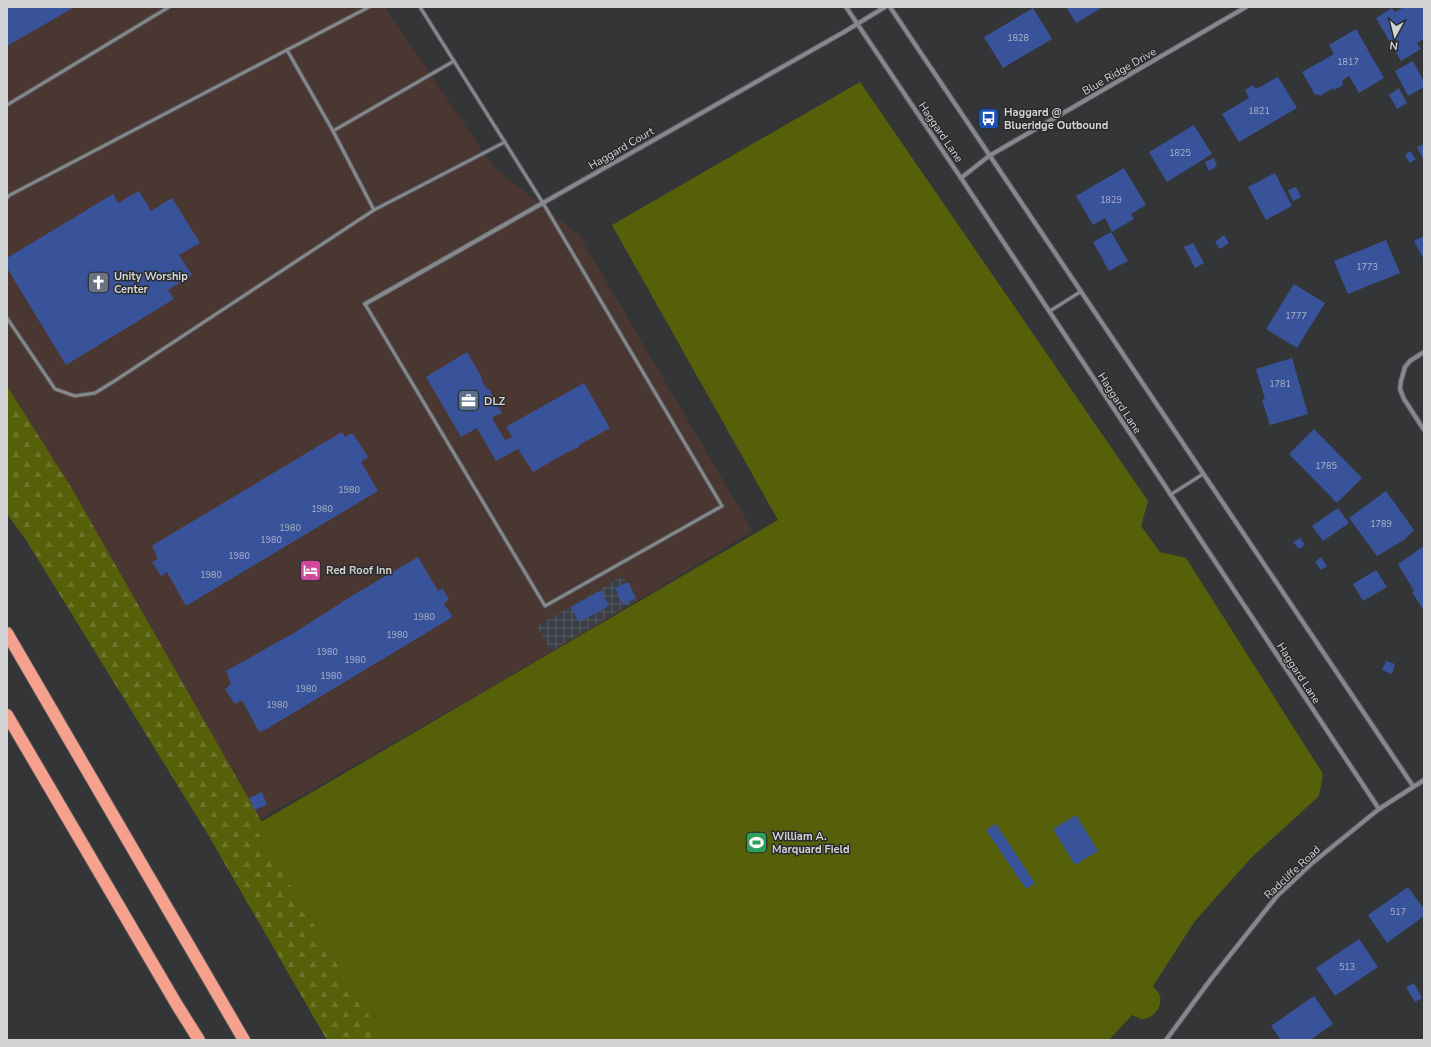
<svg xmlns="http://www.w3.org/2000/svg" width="1431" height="1047" font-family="'Nunito Sans',sans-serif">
	<defs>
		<pattern id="industrial-grid" width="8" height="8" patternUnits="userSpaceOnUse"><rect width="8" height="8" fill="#3a3e46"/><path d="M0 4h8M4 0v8" fill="none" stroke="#565960"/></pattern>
		<pattern id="forest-firs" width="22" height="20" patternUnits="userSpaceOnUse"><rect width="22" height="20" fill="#566009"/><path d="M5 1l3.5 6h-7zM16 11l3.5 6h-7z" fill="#6d762c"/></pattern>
	</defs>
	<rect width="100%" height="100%" fill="#343537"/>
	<polygon fill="#4b3732" points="7,7 385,7 494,168 579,235 753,531 550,653 257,821 71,487 7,386"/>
	<polygon fill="url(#industrial-grid)" points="623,576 637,600 551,651 537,626"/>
	<polygon fill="url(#forest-firs)" points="7,386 71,487 386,1040 327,1040 207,833 26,540 7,514"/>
	<path fill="#566009" d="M 860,82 L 1148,501 L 1141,526 L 1160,552 L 1186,558 L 1323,774 L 1319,796 L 1251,858 L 1195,921 L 1153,986 C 1155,989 1159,992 1160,996 C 1163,1007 1152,1020 1141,1019 C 1138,1018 1135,1016 1132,1015 L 1109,1040 L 384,1040 L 254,826 L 778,520 L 612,225 Z"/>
	<g fill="#39539a">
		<polygon points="7,7 75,7 7,46"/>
		<polygon points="1066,7 1103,7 1076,23"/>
		<polygon points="1404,7 1424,7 1424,39 1417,43 1421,49 1401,61 1376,18 1392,8 1395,12"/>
		<polygon points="1033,8 1052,39 1003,68 984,37"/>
		<polygon points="1356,29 1384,78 1359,93 1349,76 1342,81 1343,85 1334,90 1333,88 1320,96 1318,94 1315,95 1302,72 1334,54 1329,45"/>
		<polygon points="1413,61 1424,82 1424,87 1408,96 1395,71"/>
		<polygon points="1278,77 1297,108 1239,142 1222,114 1249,98 1245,90 1253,85 1256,89"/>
		<polygon points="1399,88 1407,103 1397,109 1389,95"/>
		<polygon points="1194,125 1212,154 1167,182 1149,152"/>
		<polygon points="1424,144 1424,161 1417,147"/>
		<polygon points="1410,151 1416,159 1410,163 1405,155"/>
		<polygon points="1214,158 1217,166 1209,171 1205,162"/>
		<polygon points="1124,168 1146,205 1131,214 1134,219 1112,232 1105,218 1093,225 1076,196"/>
		<polygon points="1275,173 1292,206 1266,220 1248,187"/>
		<polygon points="1296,187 1301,197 1293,201 1288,190"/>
		<polygon points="139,191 151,211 172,198 200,243 179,255 192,275 168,290 174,299 66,365 7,268 7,258 113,194 118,203"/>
		<polygon points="1111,232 1128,261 1109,271 1093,242"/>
		<polygon points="1224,235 1229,243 1220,249 1215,242"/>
		<polygon points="1424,236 1424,260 1414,241"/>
		<polygon points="1386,240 1400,273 1348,294 1334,261"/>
		<polygon points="1193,243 1204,263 1195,268 1184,247"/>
		<polygon points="1294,284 1325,303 1297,348 1266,329"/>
		<polygon points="467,352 482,378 481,379 486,388 489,389 502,413 493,417 493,420 505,440 512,437 506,427 584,383 610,428 579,445 579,447 564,454 533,472 518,449 496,461 477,428 461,437 426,377"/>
		<polygon points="1292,358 1308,414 1270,425 1262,400 1265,399 1256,369"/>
		<polygon points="1314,429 1362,478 1337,503 1289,454"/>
		<polygon points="342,432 345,437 350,434 353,434 368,457 361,462 378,491 186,606 167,572 161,576 152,562 158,559 152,546 153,545"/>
		<polygon points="1386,491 1414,530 1404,540 1377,556 1349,518"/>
		<polygon points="1338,508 1349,523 1323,541 1312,526"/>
		<polygon points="1300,538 1305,545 1299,549 1293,542"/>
		<polygon points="1424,546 1424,611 1412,592 1414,591 1398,564"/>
		<polygon points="418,557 438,591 442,588 449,599 444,604 452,615 451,618 265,730 259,732 242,700 235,704 225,689 231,684 226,671 294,633 350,597"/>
		<polygon points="1321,557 1327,566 1321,570 1315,562"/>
		<polygon points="1376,570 1387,587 1363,601 1353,584"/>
		<polygon points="628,582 636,598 623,605 615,588"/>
		<polygon points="600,591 602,591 605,595 604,596 609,606 579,622 571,607"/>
		<polygon points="1386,661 1395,664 1392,674 1382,670"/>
		<polygon points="262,792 267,805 254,810 249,798"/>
		<polygon points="1076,815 1098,851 1075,865 1053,829"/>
		<polygon points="996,824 1035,883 1026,889 986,830"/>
		<polygon points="1408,887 1424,909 1424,916 1387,943 1368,915"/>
		<polygon points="1359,939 1378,967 1335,996 1316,968"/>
		<polygon points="1414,983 1422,998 1415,1002 1406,987"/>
		<polygon points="1314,996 1333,1024 1310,1040 1281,1040 1271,1026"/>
	</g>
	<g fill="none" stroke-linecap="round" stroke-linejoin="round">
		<defs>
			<g id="service">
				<polyline points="287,50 333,131 374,210"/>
				<polyline points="7,105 169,7"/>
				<polyline points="333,131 454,61"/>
				<polyline points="7,198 10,195 369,7"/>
				<polyline points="365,304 545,606 722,506 543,203 420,7"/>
				<polyline points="1050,311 1080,292"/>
				<polyline points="7,318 55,389 75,396 95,393 116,380 374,210 505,142"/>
				<polyline points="1170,495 1203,474"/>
			</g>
			<g id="minor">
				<polyline points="846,7 961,178 1379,809"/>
				<polyline points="890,7 1413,786"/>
				<polyline points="961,178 989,156 1246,7"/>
				<polyline points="365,304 844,32 885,7"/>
				<polyline points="1424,352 1410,361 1405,367 1401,381 1400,389 1404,399 1424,430"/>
				<polyline points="1166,1040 1211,979 1277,896 1311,864 1379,809 1424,780"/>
			</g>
			<g id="motorway">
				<polyline points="7,633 244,1040"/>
				<polyline points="7,715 177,1005 199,1040"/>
			</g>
		</defs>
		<use href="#service" stroke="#525356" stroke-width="5"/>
		<use href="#minor" stroke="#525356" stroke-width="6"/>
		<use href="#motorway" stroke="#525356" stroke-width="14"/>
		<use href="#service" stroke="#86888b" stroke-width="3"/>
		<use href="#minor" stroke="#86888b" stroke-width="4"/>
		<use href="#motorway" stroke="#f6a18e" stroke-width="12"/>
	</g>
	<defs>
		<symbol id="bus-square" viewBox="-11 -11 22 22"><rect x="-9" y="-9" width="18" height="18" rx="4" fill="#1a4fb4" stroke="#2a2b2d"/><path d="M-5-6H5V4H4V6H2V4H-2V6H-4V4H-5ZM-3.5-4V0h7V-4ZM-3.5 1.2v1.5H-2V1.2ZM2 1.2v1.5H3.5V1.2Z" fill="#fff"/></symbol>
		<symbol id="church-square" viewBox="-11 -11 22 22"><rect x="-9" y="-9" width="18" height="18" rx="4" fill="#6b7280" stroke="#2a2b2d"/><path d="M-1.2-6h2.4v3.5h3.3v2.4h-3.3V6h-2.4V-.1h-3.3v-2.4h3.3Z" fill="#fff"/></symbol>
		<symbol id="office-square" viewBox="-11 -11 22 22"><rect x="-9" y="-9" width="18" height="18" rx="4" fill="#5c6f8a" stroke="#2a2b2d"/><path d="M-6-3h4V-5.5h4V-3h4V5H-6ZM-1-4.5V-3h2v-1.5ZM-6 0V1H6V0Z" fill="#fff"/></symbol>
		<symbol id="hotel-square" viewBox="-11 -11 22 22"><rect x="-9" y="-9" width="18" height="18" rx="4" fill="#d1479c" stroke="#2a2b2d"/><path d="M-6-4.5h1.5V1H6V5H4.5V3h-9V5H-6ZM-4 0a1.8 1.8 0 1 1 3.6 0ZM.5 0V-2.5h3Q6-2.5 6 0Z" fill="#fff"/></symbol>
		<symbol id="stadium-square" viewBox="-11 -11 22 22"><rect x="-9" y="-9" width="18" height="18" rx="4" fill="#2e9e5b" stroke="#2a2b2d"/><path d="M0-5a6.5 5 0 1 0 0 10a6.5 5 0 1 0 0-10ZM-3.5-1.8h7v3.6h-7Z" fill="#fff"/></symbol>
	</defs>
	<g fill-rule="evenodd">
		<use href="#bus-square" x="976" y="106" width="25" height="25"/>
		<use href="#church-square" x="86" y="270" width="25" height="25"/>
		<use href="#office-square" x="456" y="388" width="25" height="25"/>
		<use href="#hotel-square" x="298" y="558" width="25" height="25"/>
		<use href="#stadium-square" x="744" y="830" width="25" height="25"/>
	</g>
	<g text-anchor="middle" stroke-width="3" stroke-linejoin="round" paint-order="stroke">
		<g font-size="9" fill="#acb4c6">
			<text x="1018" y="41">1828</text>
			<text x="1348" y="65">1817</text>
			<text x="1259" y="114">1821</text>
			<text x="1180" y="156">1825</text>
			<text x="1111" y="203">1829</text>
			<text x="1367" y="270">1773</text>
			<text x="1296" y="319">1777</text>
			<text x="1280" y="387">1781</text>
			<text x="1326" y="469">1785</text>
			<text x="349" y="493">1980</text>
			<text x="322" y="512">1980</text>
			<text x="1381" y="527">1789</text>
			<text x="290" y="531">1980</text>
			<text x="271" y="543">1980</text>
			<text x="239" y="559">1980</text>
			<text x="211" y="578">1980</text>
			<text x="424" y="620">1980</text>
			<text x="397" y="638">1980</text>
			<text x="327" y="655">1980</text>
			<text x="355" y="663">1980</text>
			<text x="331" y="679">1980</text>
			<text x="306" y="692">1980</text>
			<text x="277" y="708">1980</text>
			<text x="1398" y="915">517</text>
			<text x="1347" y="970">513</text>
		</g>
		<g font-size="11" fill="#d3d4d5" stroke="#2a2b2d">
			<text transform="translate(1119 71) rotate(-30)" y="4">Blue Ridge Drive</text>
			<text transform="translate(941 132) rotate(56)" y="4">Haggard Lane</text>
			<text transform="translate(621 148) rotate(-30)" y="4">Haggard Court</text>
			<text transform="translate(1120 403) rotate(57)" y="4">Haggard Lane</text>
			<text transform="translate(1299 673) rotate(57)" y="4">Haggard Lane</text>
			<text transform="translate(1292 872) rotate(-43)" y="4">Radcliffe Road</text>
		</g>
		<g font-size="11" font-weight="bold" fill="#d3d4d5" stroke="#2a2b2d" text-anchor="start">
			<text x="1004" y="116">Haggard @<tspan x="1004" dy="13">Blueridge Outbound</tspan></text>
			<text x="114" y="280">Unity Worship<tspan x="114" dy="13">Center</tspan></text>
			<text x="484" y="405">DLZ</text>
			<text x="326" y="574">Red Roof Inn</text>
			<text x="772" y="840">William A.<tspan x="772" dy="13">Marquard Field</tspan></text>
		</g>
	</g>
	<rect width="1431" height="1047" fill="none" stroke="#d3d4d5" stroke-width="16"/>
	<g transform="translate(1395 36) rotate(187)" stroke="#2a2b2d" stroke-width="3" paint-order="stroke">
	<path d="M0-3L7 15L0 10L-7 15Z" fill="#d3d4d5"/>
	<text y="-6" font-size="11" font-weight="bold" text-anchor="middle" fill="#d3d4d5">N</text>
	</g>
</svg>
